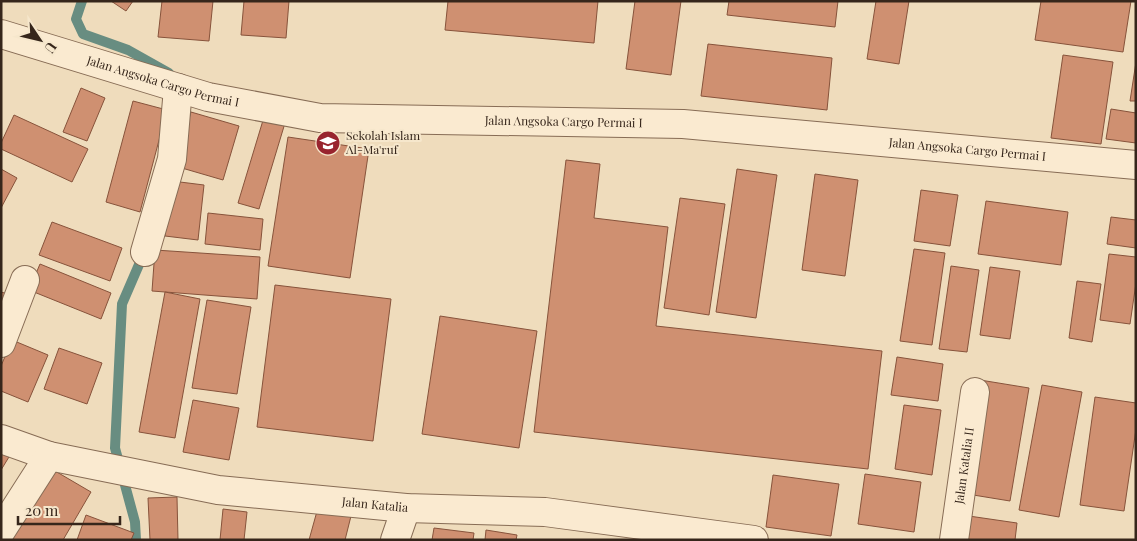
<svg xmlns="http://www.w3.org/2000/svg" width="1137" height="541" font-family="'Playfair Display',serif">
	<rect width="100%" height="100%" fill="#efdcbc"/>
	<g fill="none" stroke-linecap="round" stroke-linejoin="round">
		<g stroke="#688d81" stroke-width="10">
			<polyline points="82,1 76,19 83,34 128,50 169,73 169,77"/>
			<polyline points="136,540 135,522 115,448 122,304 144,253"/>
		</g>
	</g>
	<g fill="#cf9071" stroke="#87533b">
		<polygon points="111,1 133,1 126,11"/>
		<polygon points="162,1 213,1 209,41 158,37"/>
		<polygon points="244,1 289,1 286,38 241,35"/>
		<polygon points="448,1 598,1 594,43 445,30"/>
		<polygon points="635,1 681,1 671,75 626,69"/>
		<polygon points="729,1 838,1 835,27 727,15"/>
		<polygon points="876,1 909,1 899,64 867,59"/>
		<polygon points="1041,1 1131,1 1123,52 1035,40"/>
		<polygon points="708,44 832,58 827,110 701,96"/>
		<polygon points="1063,55 1113,62 1101,144 1051,138"/>
		<polygon points="1136,62 1136,101 1130,101"/>
		<polygon points="81,88 105,98 87,141 63,132"/>
		<polygon points="133,101 167,110 140,212 106,202"/>
		<polygon points="1111,109 1136,113 1136,143 1106,139"/>
		<polygon points="191,112 239,126 223,180 175,166"/>
		<polygon points="14,115 88,149 72,182 1,149 1,143"/>
		<polygon points="264,117 285,123 259,209 238,203"/>
		<polygon points="288,137 369,149 350,278 268,266"/>
		<polygon points="566,160 600,164 594,218 668,227 656,326 882,351 868,469 534,432"/>
		<polygon points="1,169 17,178 1,208"/>
		<polygon points="737,169 777,175 756,318 716,312"/>
		<polygon points="815,174 858,180 845,276 802,270"/>
		<polygon points="172,181 204,185 198,240 165,236"/>
		<polygon points="921,190 958,195 950,246 914,241"/>
		<polygon points="680,198 725,204 709,315 664,308"/>
		<polygon points="986,201 1068,212 1061,265 978,254"/>
		<polygon points="208,213 263,219 260,250 205,244"/>
		<polygon points="1111,217 1136,220 1136,248 1107,244"/>
		<polygon points="52,222 122,248 110,281 39,255"/>
		<polygon points="914,249 945,253 932,345 900,341"/>
		<polygon points="155,250 260,257 257,299 152,291"/>
		<polygon points="1109,254 1136,257 1136,283 1130,324 1100,320"/>
		<polygon points="40,264 111,293 101,319 29,290"/>
		<polygon points="951,266 979,270 967,352 939,349"/>
		<polygon points="990,267 1020,271 1010,339 980,335"/>
		<polygon points="1077,281 1101,284 1092,342 1069,338"/>
		<polygon points="275,285 391,299 373,441 257,427"/>
		<polygon points="1,292 11,295 1,318"/>
		<polygon points="165,292 200,299 175,438 139,432"/>
		<polygon points="207,300 251,307 237,394 192,388"/>
		<polygon points="440,316 537,331 519,448 422,434"/>
		<polygon points="12,340 48,355 28,402 1,391 1,366"/>
		<polygon points="59,348 102,363 87,404 44,389"/>
		<polygon points="897,357 943,364 938,401 891,395"/>
		<polygon points="980,380 1029,388 1010,501 961,493"/>
		<polygon points="1042,385 1082,392 1059,517 1019,510"/>
		<polygon points="1095,397 1136,403 1136,429 1124,511 1080,505"/>
		<polygon points="193,400 239,408 229,460 183,452"/>
		<polygon points="904,405 941,410 932,475 895,469"/>
		<polygon points="1,446 12,452 1,470"/>
		<polygon points="50,468 91,492 63,540 8,540"/>
		<polygon points="865,474 921,482 914,532 858,524"/>
		<polygon points="773,475 839,484 831,536 766,527"/>
		<polygon points="177,497 178,540 150,540 148,498"/>
		<polygon points="319,504 352,512 345,540 309,540"/>
		<polygon points="223,509 247,512 244,540 220,540"/>
		<polygon points="86,515 134,533 131,540 77,540"/>
		<polygon points="962,515 1017,523 1015,540 959,540"/>
		<polygon points="434,528 474,533 473,540 432,540"/>
		<polygon points="486,530 517,535 516,540 485,540"/>
	</g>
	<g fill="none" stroke-linecap="round" stroke-linejoin="round">
		<defs>
			<g id="street">
				<path id="s1" d="M 1,34 L 208,97 L 320,118 L 683,124 L 1136,165"/>
				<polyline points="145,252 172,159 178,88"/>
				<polyline points="1,343 25,280"/>
				<path id="s2" d="M 1,439 L 49,456 L 218,490 L 406,508 L 545,512 L 754,540"/>
				<polyline points="1,531 49,456"/>
				<polyline points="395,540 406,508"/>
				<path id="s3" d="M 954,540 L 975,392"/>
			</g>
		</defs>
		<use href="#street" stroke="#876c55" stroke-width="30"/>
		<use href="#street" stroke="#faead0" stroke-width="28"/>
	</g>
	<defs>
		<symbol id="school-disc" viewBox="-11 -11 22 22"><circle r="9.5" fill="#98242e" stroke="#f6e7cc"/><path d="M0-5L7-2L0 1L-7-2ZM-4 1L0 2.5L4 1V4Q0 6-4 4Z" fill="#fff"/></symbol>
	</defs>
	<g fill-rule="evenodd">
		<use href="#school-disc" x="314" y="129" width="28" height="28"/>
	</g>
	<g text-anchor="middle" stroke-width="4" stroke-linejoin="round" paint-order="stroke">
		<g font-size="12" fill="#36261b" stroke="#f6e7cc">
			<text dy="4" stroke="none"><textPath href="#s1" startOffset="169">Jalan Angsoka Cargo Permai I</textPath></text>
			<text dy="4" stroke="none"><textPath href="#s1" startOffset="574">Jalan Angsoka Cargo Permai I</textPath></text>
			<text dy="4" stroke="none"><textPath href="#s1" startOffset="979">Jalan Angsoka Cargo Permai I</textPath></text>
			<text dy="4" stroke="none"><textPath href="#s3" startOffset="75">Jalan Katalia II</textPath></text>
			<text dy="4" stroke="none"><textPath href="#s2" startOffset="381">Jalan Katalia</textPath></text>
		</g>
		<g font-size="12" fill="#36261b" stroke="#f6e7cc" text-anchor="start">
			<text x="346" y="140">Sekolah Islam<tspan x="346" dy="14">Al-Ma'ruf</tspan></text>
		</g>
	</g>
	<rect width="1137" height="541" fill="none" stroke="#36261b" stroke-width="5"/>
	<g transform="translate(40 40) rotate(125)" stroke="#f6e7cc" stroke-width="4" paint-order="stroke">
	<path d="M0-4L9 19L0 12L-9 19Z" fill="#36261b"/>
	<text y="-8" font-size="14" font-weight="bold" text-anchor="middle" fill="#36261b">U</text>
	</g>
	<path d="M18 516v8h102v-8" fill="none" stroke="#36261b" stroke-width="2.5"/>
	<text x="25" y="516" font-size="15" fill="#36261b" stroke="#f6e7cc" stroke-width="4" paint-order="stroke">20 m</text>
</svg>
